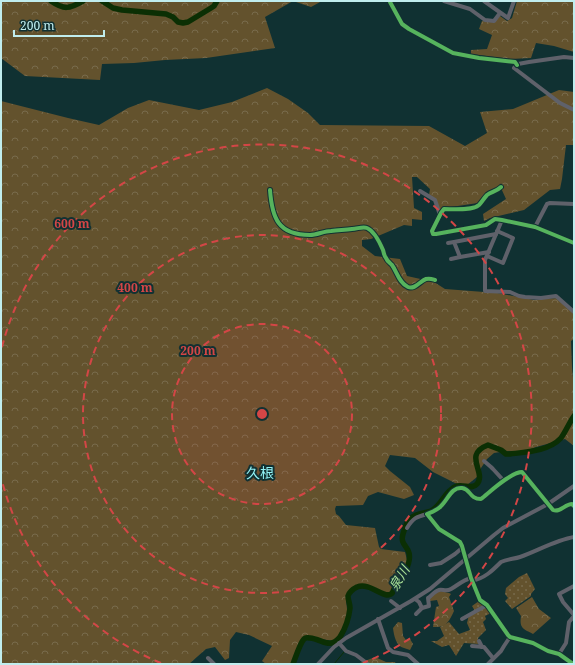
<svg xmlns="http://www.w3.org/2000/svg" width="575" height="665" font-family="'Noto Serif','Noto Sans JP',serif">
	<defs>
		<pattern id="grass-dots" width="8" height="8" patternUnits="userSpaceOnUse"><rect width="8" height="8" fill="#63522d"/><path d="M2 2h.1M6 6h.1" fill="none" stroke="#786b4c" stroke-width="1.8" stroke-linecap="round"/></pattern>
		<pattern id="forest-crowns" width="20" height="18" patternUnits="userSpaceOnUse"><rect width="20" height="18" fill="#63522d"/><path d="M2 6a3 3 0 1 1 6 0M12 15a3 3 0 1 1 6 0" fill="none" stroke="#786b4c"/></pattern>
	</defs>
	<rect width="100%" height="100%" fill="#103132"/>
	<g fill="url(#grass-dots)">
		<polygon points="527,573 535,589 531,594 531,596 512,609 505,601 508,598 505,594 506,588 519,577"/>
		<polygon points="479,601 483,603 491,613 485,616 486,619 483,622 486,630 478,638 479,644 464,643 456,656 449,645 442,647 431,641 437,641 444,636 440,627 449,622 459,634 470,630 467,623 469,615 475,611 472,606"/>
	</g>
	<g fill="url(#forest-crowns)">
		<polygon points="1,1 322,1 311,7 293,1 265,17 275,48 206,58 165,60 134,63 102,64 100,80 25,76 1,58"/>
		<path d="M 517,1 L 574,1 L 574,52 L 554,46 L 536,43 L 531,58 L 510,59 L 471,54 L 471,50 L 487,49 L 492,35 L 479,29 L 482,21 C 490,23 494,22 500,16 L 507,21 L 512,18 Z"/>
		<polygon points="267,88 288,99 308,113 320,125 429,126 465,146 487,133 480,112 513,109 559,90 574,92 574,145 566,145 562,179 560,189 550,190 524,210 490,218 484,221 483,214 506,199 501,188 478,203 444,208 440,211 436,200 429,195 430,189 417,177 412,177 414,208 422,212 422,220 412,219 412,226 404,225 371,239 362,240 362,246 375,256 400,259 407,276 434,282 445,289 497,293 534,300 542,299 558,298 574,314 574,339 571,341 572,367 573,378 574,379 574,446 565,439 536,447 523,452 506,451 494,453 487,459 481,468 477,477 467,485 457,484 433,472 415,458 390,455 385,466 390,471 410,487 414,495 404,499 378,492 368,496 363,505 336,506 335,509 336,514 339,516 346,525 375,528 379,547 381,549 405,552 407,560 404,577 392,593 384,594 367,585 356,586 347,594 346,600 348,618 342,634 335,641 305,637 291,664 266,664 262,661 272,646 249,635 236,632 230,640 229,658 225,660 215,647 206,649 189,664 1,664 1,101 68,118 99,125 128,108 149,100 199,110 232,102"/>
		<path d="M 440,591 L 449,593 L 451,594 L 449,597 L 454,611 C 449,621 447,628 433,627 L 436,607 L 439,606 L 437,600 L 430,601 L 429,597 Z"/>
		<path d="M 532,597 L 539,609 L 551,618 L 533,634 C 524,629 519,629 521,616 L 516,608 Z"/>
		<path d="M 398,622 L 402,623 L 403,636 L 406,640 L 410,639 L 413,644 L 410,650 C 408,649 406,649 404,648 C 396,646 394,636 393,628 Z"/>
		<polygon points="375,657 386,662 395,662 396,664 359,664 360,663"/>
	</g>
	<g fill="none" stroke-linecap="round" stroke-linejoin="round">
		<polyline stroke="#0b2f04" stroke-width="1" points="334,664 344,652"/>
		<g stroke="#0b2f04" stroke-width="5.5">
			<path d="M 51,1 C 64,10 69,9 83,1"/>
			<polyline points="102,1 113,8 122,10 166,14 173,17 178,22 183,23 188,22 211,8 214,6 217,1"/>
			<path d="M 293,664 C 295,659 300,643 304,639 C 306,637 307,638 310,638 C 322,639 330,650 340,637 C 345,629 349,617 350,608 C 350,604 348,600 348,596 C 349,593 353,589 357,587 C 370,582 384,599 391,594 C 393,593 393,591 394,589 C 400,581 412,564 409,553 C 407,545 400,544 403,534 C 405,528 406,522 411,518 C 419,512 428,514 434,509 C 442,503 447,489 457,486 C 464,484 472,490 477,484 C 487,472 462,455 488,445 L 501,450 L 506,454 L 510,454 C 527,452 549,451 561,438 C 566,431 569,423 574,416"/>
		</g>
		<g stroke="#5f616a" stroke-width="4">
			<polyline points="390,1 390,2 402,24 409,29 453,53 479,58 515,62 517,65"/>
			<polyline points="444,1 470,9 485,20 494,21 500,13"/>
			<polyline points="484,1 508,18 514,1"/>
			<polyline points="574,58 564,57 529,62 518,64 514,68 560,103 574,110"/>
			<path d="M 501,187 C 497,191 491,192 487,195 C 484,198 482,202 479,205 C 472,211 453,209 444,209 L 441,213 L 432,231 L 433,234 L 436,234 L 486,225 L 495,219 L 502,220 L 535,227 L 574,243"/>
			<path d="M 270,190 C 272,218 278,235 310,235 C 317,235 324,231 331,231 C 338,230 345,230 352,229 C 357,229 363,226 367,228 C 374,231 380,243 383,250 C 384,253 384,256 386,258 C 387,261 390,263 392,265 C 397,272 399,283 408,287 C 415,290 420,281 426,279 C 430,278 432,279 435,280"/>
			<polyline points="420,191 435,200 440,215"/>
			<polyline points="502,220 485,260 485,291 510,292 519,296 525,297 541,298 556,296 574,312"/>
			<polyline points="535,227 547,204 550,203 574,204"/>
			<polyline points="448,243 454,242"/>
			<polyline points="489,252 460,257 454,242 496,234"/>
			<polyline points="487,256 503,263 513,238 497,231"/>
			<polyline points="451,259 460,257"/>
			<polyline points="484,461 491,467 493,469 504,481"/>
			<path d="M 407,528 C 413,518 416,517 427,514"/>
			<polyline points="430,565 441,563 455,554 462,548"/>
			<path d="M 472,581 C 485,578 492,571 501,562 C 507,559 514,559 520,557 C 537,551 556,540 574,537"/>
			<polyline points="574,586 559,594 563,602 574,615"/>
			<polyline points="415,599 419,602 422,608"/>
			<polyline points="391,601 400,608"/>
			<path d="M 416,614 L 422,608 L 429,606 L 428,598 C 431,596 435,591 439,590 C 443,589 446,592 451,589 C 458,585 463,580 471,578"/>
			<polyline points="378,619 388,648 393,652 408,655 418,664"/>
			<polyline points="462,619 487,605"/>
			<polyline points="479,641 482,647"/>
			<polyline points="339,643 346,651 356,655 368,664"/>
			<polyline points="472,646 484,647 493,658"/>
			<polyline points="559,654 566,643 569,622 574,616"/>
			<polyline points="208,658 214,664"/>
			<polyline points="318,664 334,647 346,638 411,601 430,589 494,535 503,528 548,504 574,486"/>
			<polyline points="488,664 501,651 504,646 510,637"/>
			<path d="M 573,664 L 559,654 L 548,651 L 533,643 L 510,637 L 508,635 L 487,605 L 480,600 L 471,578 L 462,546 L 460,542 L 439,529 L 427,514 C 432,512 438,510 441,506 C 448,500 451,487 462,488 C 471,489 469,499 481,499 C 490,492 511,472 522,472 L 553,510 C 560,513 565,504 572,504 L 574,506"/>
		</g>
		<defs>
			<g id="cycleway">
				<polyline points="390,1 390,2 402,24 409,29 453,53 479,58 515,62 517,65"/>
				<path d="M 501,187 C 497,191 491,192 487,195 C 484,198 482,202 479,205 C 472,211 453,209 444,209 L 441,213 L 432,231 L 433,234 L 436,234 L 486,225 L 495,219 L 502,220 L 535,227 L 574,243"/>
				<path d="M 270,190 C 272,218 278,235 310,235 C 317,235 324,231 331,231 C 338,230 345,230 352,229 C 357,229 363,226 367,228 C 374,231 380,243 383,250 C 384,253 384,256 386,258 C 387,261 390,263 392,265 C 397,272 399,283 408,287 C 415,290 420,281 426,279 C 430,278 432,279 435,280"/>
				<path d="M 573,664 L 559,654 L 548,651 L 533,643 L 510,637 L 508,635 L 487,605 L 480,600 L 471,578 L 462,546 L 460,542 L 439,529 L 427,514 C 432,512 438,510 441,506 C 448,500 451,487 462,488 C 471,489 469,499 481,499 C 490,492 511,472 522,472 L 553,510 C 560,513 565,504 572,504 L 574,506"/>
			</g>
		</defs>
		<use href="#cycleway" stroke="#123132" stroke-width="6"/>
		<use href="#cycleway" stroke="#56b35d" stroke-width="4"/>
	</g>
	<circle cx="262" cy="414" r="90" fill="#d34646" fill-opacity=".12"/>
	<g fill="none" stroke="#d34646" stroke-width="2" stroke-dasharray="7 5">
		<circle cx="262" cy="414" r="90"/>
		<circle cx="262" cy="414" r="179"/>
		<path d="M161 663A269 269 0 0 1 2 481M2 347A269 269 0 1 1 363 663"/>
	</g>
	<g text-anchor="middle" stroke-width="4" stroke-linejoin="round" paint-order="stroke">
		<g font-size="13" font-style="italic" fill="#abe398" stroke="#123132">
			<text transform="translate(399 578) rotate(-59)" y="5">泉川</text>
		</g>
		<g font-size="14" fill="#92f3f6" stroke="#123132">
			<text x="260" y="478">久根</text>
		</g>
	</g>
	<circle cx="262" cy="414" r="6" fill="#d34646" stroke="#123132" stroke-width="2"/>
	<g font-size="12" text-anchor="middle" font-weight="bold" fill="#d34646" stroke="#123132" stroke-width="4" stroke-linejoin="round" paint-order="stroke">
		<text x="72" y="228">600 m</text>
		<text x="135" y="292">400 m</text>
		<text x="198" y="355">200 m</text>
	</g>
	<rect width="575" height="665" fill="none" stroke="#c0edee" stroke-width="4"/>
	<path d="M14 30v6h90v-6" fill="none" stroke="#c0edee" stroke-width="2"/>
	<text x="20" y="30" font-size="12" fill="#c0edee" stroke="#123132" stroke-width="3" paint-order="stroke">200 m</text>
</svg>
